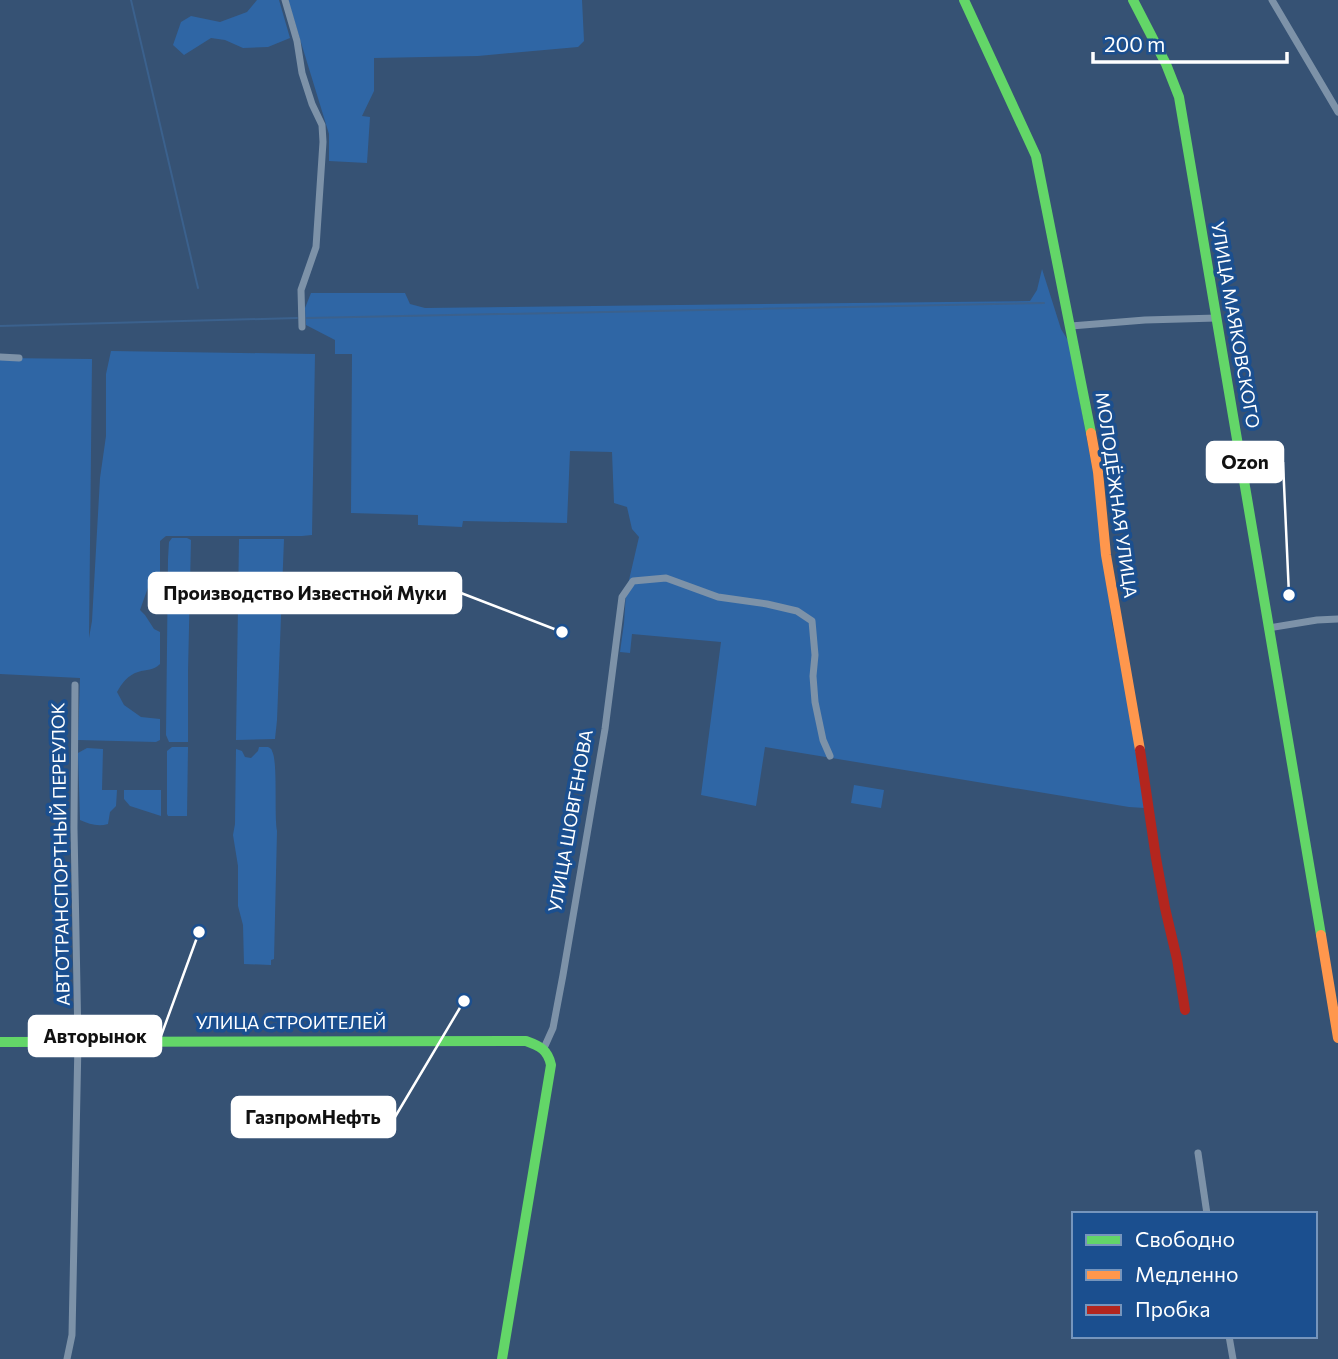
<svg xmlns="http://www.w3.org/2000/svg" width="1338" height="1359" font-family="Commissioner,sans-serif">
	<rect width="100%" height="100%" fill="#365274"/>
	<g fill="#2f66a5">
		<polygon points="257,0 279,0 290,38 268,47 243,48 225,40 211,38 184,55 173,45 181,22 191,16 220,22 247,12"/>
		<polygon points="288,0 582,0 584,41 578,47 478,56 374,58 374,91 362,116 370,117 367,163 329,161 329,134"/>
		<polygon points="1042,269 1061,329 1069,342 1095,483 1112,623 1131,713 1145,808 1129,807 765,747 756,806 701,795 721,642 632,634 630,653 620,652 624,623 626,593 639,537 632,529 627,507 614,503 612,452 570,451 567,523 463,521 462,527 418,525 418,515 351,513 352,354 335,354 335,340 306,325 305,308 311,293 405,293 410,304 425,308 1030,301 1037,290"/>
		<path d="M 111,351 L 315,354 L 312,535 L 302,536 L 166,536 L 160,541 L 160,585 L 151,579 L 140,610 L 145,615 L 154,629 L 160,632 L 160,664 C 153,671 147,669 138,672 C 128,675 122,683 117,692 L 124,705 L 141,717 L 160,719 L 160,740 L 156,742 L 78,740 L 80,678 L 0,674 L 0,358 L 92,359 L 89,638 L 92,621 L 100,478 L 106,436 L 106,374 Z"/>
		<polygon points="172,538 187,538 191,540 188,671 188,742 169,742 166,735 168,559 169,542"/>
		<polygon points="239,539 284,539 277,720 275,739 236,740"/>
		<polygon points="172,747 188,747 187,816 168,816 167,814 167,751"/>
		<path d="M 259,747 L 268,747 C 270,748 272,749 272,751 C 278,761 274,814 277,831 L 274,959 L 271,960 L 271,965 L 244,964 L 243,925 L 238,906 L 238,866 L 233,835 L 235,824 L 236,749 L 242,751 L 245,757 L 251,758 L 258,751 Z"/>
		<path d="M 87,748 L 103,749 L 102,790 L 117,790 L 116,806 L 110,812 L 108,824 C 98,827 89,824 80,820 L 78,753 Z"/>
		<polygon points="854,785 884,790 881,808 851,803"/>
		<polygon points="124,790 161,790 161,816 130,806 124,799"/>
	</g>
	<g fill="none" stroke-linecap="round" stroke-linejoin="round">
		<g stroke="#3b618d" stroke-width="2">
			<polyline points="131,0 198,288"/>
			<polyline points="307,318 1044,303"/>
			<polyline points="0,326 297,318"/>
		</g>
		<g stroke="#7d92a8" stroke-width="7">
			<polyline points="285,0 297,41 302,73 312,104 322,125 323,142 316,247 301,290 302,327"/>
			<polyline points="1272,0 1338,112"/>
			<polyline points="1071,326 1145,320 1217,318"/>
			<polyline points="0,357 19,358"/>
			<polyline points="1268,628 1317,620 1338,619"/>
			<polyline points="544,1048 553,1028 563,975 605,729 622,597 633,581 666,578 718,597 767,604 797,611 812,621 815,655 813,676 815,702 823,740 830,756"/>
			<polyline points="1198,1153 1207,1214"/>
			<polyline points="1229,1336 1233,1359"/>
			<polyline points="67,1359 72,1335 78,1042 74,828 75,685"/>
		</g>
		<g stroke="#63d668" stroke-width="10">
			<polyline points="964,0 1036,156 1091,433"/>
			<polyline points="1133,0 1166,64 1179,97 1321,935"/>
			<path d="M 0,1042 L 526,1041 C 540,1046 548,1050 551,1065 L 502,1359"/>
		</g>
		<g stroke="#ff974d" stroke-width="10">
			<polyline points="1091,433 1098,472 1106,555 1140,750"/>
			<polyline points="1321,935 1338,1038"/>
		</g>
		<polyline stroke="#b3261e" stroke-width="10" points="1140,750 1156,858 1165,908 1177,959 1185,1010"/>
	</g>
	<g text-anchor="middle" stroke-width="7" stroke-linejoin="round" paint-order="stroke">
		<g font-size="18" fill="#fff" stroke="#1b4f8f">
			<text transform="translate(1235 325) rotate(80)" y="6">УЛИЦА МАЯКОВСКОГО</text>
			<text transform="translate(1116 495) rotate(82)" y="6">МОЛОДЁЖНАЯ УЛИЦА</text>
			<text transform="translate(571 821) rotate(-80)" y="6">УЛИЦА ШОВГЕНОВА</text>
			<text transform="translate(61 854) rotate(-91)" y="6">АВТОТРАНСПОРТНЫЙ ПЕРЕУЛОК</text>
			<text x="291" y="1029">УЛИЦА СТРОИТЕЛЕЙ</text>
		</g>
	</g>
	<path fill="none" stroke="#fff" stroke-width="2.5" d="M1289 595L1283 462M562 632L461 593M199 932L161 1036M464 1001L395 1117"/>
	<g fill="#fff" stroke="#1b4f8f" stroke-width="2.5">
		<circle cx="1289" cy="595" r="7"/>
		<circle cx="562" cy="632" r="7"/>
		<circle cx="199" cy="932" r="7"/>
		<circle cx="464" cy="1001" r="7"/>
	</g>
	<g fill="#fff" stroke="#fff" stroke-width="2.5">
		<rect x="1207" y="442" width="76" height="40" rx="7"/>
		<rect x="149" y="573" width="312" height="40" rx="7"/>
		<rect x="29" y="1016" width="132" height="40" rx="7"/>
		<rect x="232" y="1097" width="163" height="40" rx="7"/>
	</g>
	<g font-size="19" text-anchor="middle" font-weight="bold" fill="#111">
		<text x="1245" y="469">Ozon</text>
		<text x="305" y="600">Производство Известной Муки</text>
		<text x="95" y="1043">Авторынок</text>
		<text x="313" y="1124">ГазпромНефть</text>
	</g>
	<rect x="1072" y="1212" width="245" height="126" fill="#1b4f8f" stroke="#7695bc" stroke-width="2"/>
	<rect x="1086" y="1235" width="35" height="10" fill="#63d668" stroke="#7695bc" stroke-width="2"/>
	<text x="1135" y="1247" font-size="21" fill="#ffffff">Свободно</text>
	<rect x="1086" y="1270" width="35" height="10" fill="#ff974d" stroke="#7695bc" stroke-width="2"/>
	<text x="1135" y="1282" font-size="21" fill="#ffffff">Медленно</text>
	<rect x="1086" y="1305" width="35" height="10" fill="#b3261e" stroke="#7695bc" stroke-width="2"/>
	<text x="1135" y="1317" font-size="21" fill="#ffffff">Пробка</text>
	<path d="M1093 52v10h194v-10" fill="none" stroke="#ffffff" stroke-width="3.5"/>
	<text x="1104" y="52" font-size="21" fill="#ffffff" stroke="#1b4f8f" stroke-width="5" paint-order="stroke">200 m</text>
</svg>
